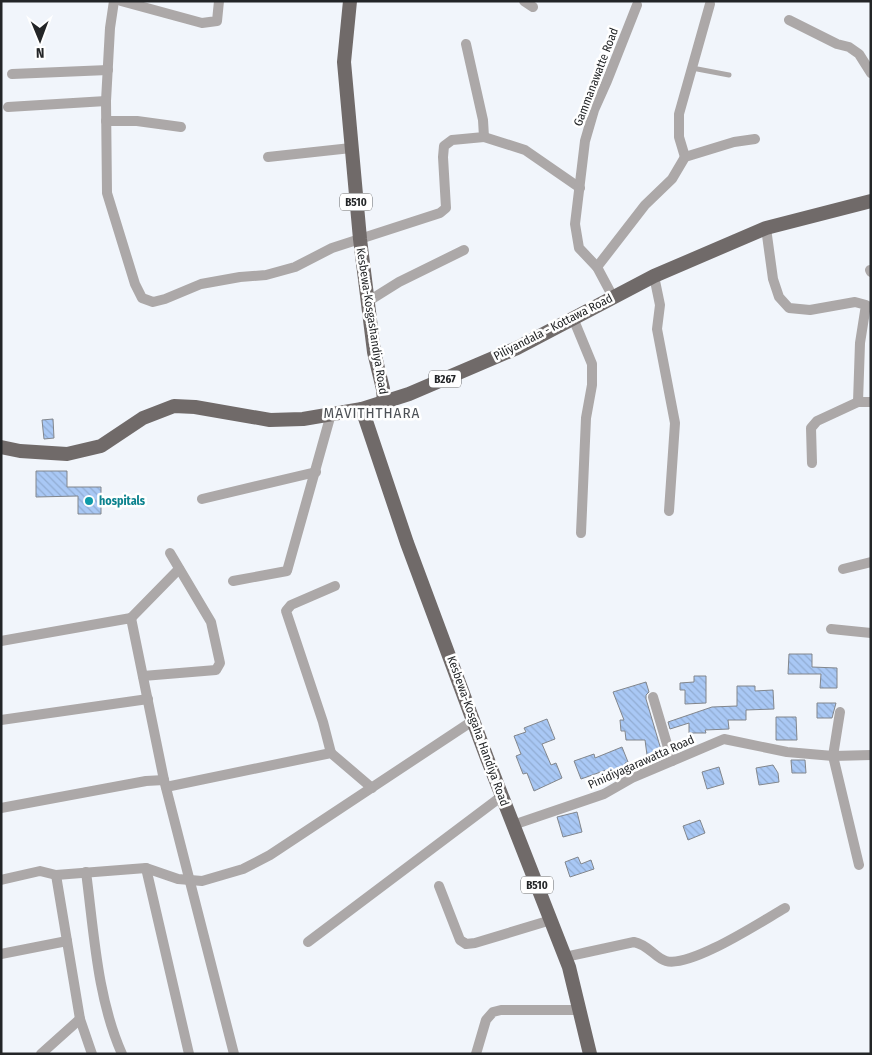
<svg xmlns="http://www.w3.org/2000/svg" width="872" height="1055" font-family="'Fira Sans Condensed',sans-serif">
	<defs>
		<pattern id="building-back-hatch" width="6" height="6" patternUnits="userSpaceOnUse" patternTransform="scale(1.25)"><rect width="6" height="6" fill="#a9c8f5"/><path d="M-1 5l2 2M0 0l6 6M5-1l2 2" fill="none" stroke="#91acd2"/></pattern>
	</defs>
	<rect width="100%" height="100%" fill="#f1f5fb"/>
	<g fill="url(#building-back-hatch)" stroke="#82868c">
		<polygon points="53,419 54,438 44,439 42,420"/>
		<polygon points="36,471 67,471 67,487 101,487 101,514 78,514 78,496 36,497"/>
		<polygon points="789,654 812,654 812,667 837,668 837,688 820,688 821,674 788,674"/>
		<polygon points="694,676 706,676 706,703 685,704 685,690 680,690 680,683 694,682"/>
		<polygon points="646,682 649,692 646,695 646,699 662,753 647,755 645,740 626,740 625,731 621,731 620,720 624,720 613,692"/>
		<polygon points="737,686 755,686 755,691 773,690 774,709 746,710 746,720 728,720 729,729 705,730 706,733 689,733 689,723 670,729 668,722 712,707 737,706"/>
		<polygon points="817,703 836,703 832,718 817,718"/>
		<polygon points="776,717 796,717 797,740 776,740"/>
		<polygon points="547,719 555,739 542,744 551,765 556,763 562,778 534,791 527,773 523,774 516,756 521,754 514,736 526,732 524,728"/>
		<polygon points="622,747 628,762 625,763 626,766 615,771 614,769 610,771 609,769 581,779 574,761 594,754 595,758"/>
		<polygon points="791,760 805,760 806,773 792,773"/>
		<polygon points="773,765 778,773 779,782 759,785 756,768"/>
		<polygon points="719,767 724,784 707,789 702,772"/>
		<polygon points="577,812 582,832 563,837 557,817"/>
		<polygon points="700,820 705,833 688,840 683,826"/>
		<polygon points="578,857 581,864 591,860 594,869 570,877 565,862"/>
	</g>
	<g fill="none" stroke-linecap="round" stroke-linejoin="round">
		<polyline stroke="#aca8a8" stroke-width="5" points="692,68 729,75"/>
		<g stroke="#aca8a8" stroke-width="10">
			<polyline points="114,1 110,28 106,101 107,193 135,284 142,298 153,302 165,299 201,284 240,277 266,275 295,267 332,248 440,213 446,208 443,157 444,146 452,140 484,137 483,120 466,44"/>
			<polyline points="121,1 202,23 217,21 219,1"/>
			<polyline points="524,1 533,7"/>
			<polyline points="789,20 837,44 849,47 859,54 871,73"/>
			<polyline points="12,74 108,70"/>
			<polyline points="8,107 106,101"/>
			<polyline points="106,121 137,121 181,127"/>
			<polyline points="484,137 525,150 580,188"/>
			<polyline points="268,157 351,148"/>
			<polyline points="685,157 679,137 679,114 710,4"/>
			<polyline points="766,228 773,279 779,297 789,308 810,310 855,302 866,305 860,343 858,402 871,402"/>
			<polyline points="597,267 645,205 672,179 685,157 734,142 755,139"/>
			<polyline points="870,270 871,272"/>
			<polyline points="654,276 660,305 657,329 675,423 669,511"/>
			<polyline points="613,297 597,267 579,248 575,224 585,141 594,110 607,81 637,5"/>
			<polyline points="367,302 399,282 464,250"/>
			<polyline points="573,318 592,364 592,385 586,418 581,533"/>
			<polyline points="812,463 811,428 817,421 858,402"/>
			<polyline points="202,499 316,472"/>
			<polyline points="843,569 871,562"/>
			<polyline points="233,581 287,571 331,414"/>
			<polyline points="131,618 179,569"/>
			<polyline points="831,629 871,633"/>
			<polyline points="1,641 131,618 164,780 234,1054"/>
			<polyline points="143,676 216,670 220,663 211,622 170,553"/>
			<polyline points="653,697 672,761"/>
			<polyline points="840,712 833,756 859,865"/>
			<polyline points="1,720 148,699"/>
			<polyline points="331,753 323,722 286,611 291,605 335,586"/>
			<polyline points="166,787 331,753 372,788"/>
			<polyline points="1,808 146,781 164,780"/>
			<polyline points="513,825 604,794 632,778 724,739 787,752 833,756 871,755"/>
			<polyline points="146,868 189,1054"/>
			<path d="M 86,872 C 94,932 97,998 122,1054"/>
			<polyline points="56,875 80,1019 92,1054"/>
			<polyline points="1,880 40,871 56,875 146,868 178,879 202,881 243,869 270,855 474,720"/>
			<polyline points="439,886 460,940 466,944 475,943 551,920"/>
			<polyline points="308,942 502,796"/>
			<polyline points="1,954 67,941"/>
			<path d="M 565,957 L 634,942 C 649,945 655,958 666,961 C 691,968 762,921 785,908"/>
			<polyline points="41,1054 80,1019"/>
			<polyline points="476,1054 486,1020 493,1012 501,1010 580,1010"/>
		</g>
		<g stroke="#706a69" stroke-width="14">
			<polyline points="350,1 344,62 360,239 374,352 383,389 384,402"/>
			<polyline points="362,409 407,543 487,758 569,967 590,1054"/>
			<polyline points="1,447 20,451 67,454 101,446 143,418 174,406 195,407 270,420 303,419 362,409 409,394 517,348 654,276 766,228 871,201"/>
		</g>
	</g>
	<circle fill="#0f9aa8" stroke="#fff" stroke-width="2" cx="89" cy="501" r="5"/>
	<g text-anchor="middle" stroke-width="5" stroke-linejoin="round" paint-order="stroke">
		<g fill="#fff" stroke="#656668" stroke-width="1">
			<rect x="340" y="193.5" width="32" height="17" rx="4"/>
			<rect x="429" y="370.5" width="32" height="17" rx="4"/>
			<rect x="521" y="876.5" width="32" height="17" rx="4"/>
		</g>
		<g font-size="11" font-weight="bold" fill="#232527">
			<text x="356" y="206">B510</text>
			<text x="445" y="383">B267</text>
			<text x="537" y="889">B510</text>
		</g>
		<g font-size="12" fill="#232527" stroke="#fff">
			<text transform="translate(596 77) rotate(-69)" y="4">Gammanawatte Road</text>
			<text transform="translate(372 321) rotate(81)" y="4">Kesbewa-Kosgashandiya Road</text>
			<text transform="translate(553 327) rotate(-27)" y="4">Piliyandala - Kottawa Road</text>
			<text transform="translate(478 731) rotate(70)" y="4">Kesbewa-Kosgaha Handiya Road</text>
			<text transform="translate(641 762) rotate(-24)" y="4">Pinidiyagarawatta Road</text>
		</g>
		<g font-size="12" font-weight="bold" fill="#0d838f" stroke="#fff" text-anchor="start">
			<text x="99" y="505">hospitals</text>
		</g>
		<g font-size="15" letter-spacing="1" fill="#4d5156" stroke="#fff">
			<text x="372" y="418">MAVITHTHARA</text>
		</g>
	</g>
	<rect width="872" height="1055" fill="none" stroke="#232527" stroke-width="5"/>
	<g transform="translate(40 40) rotate(179)" stroke="#ffffff" stroke-width="4" paint-order="stroke">
	<path d="M0-4L9 19L0 12L-9 19Z" fill="#232527"/>
	<text y="-8" font-size="14" font-weight="bold" text-anchor="middle" fill="#232527">N</text>
	</g>
</svg>
